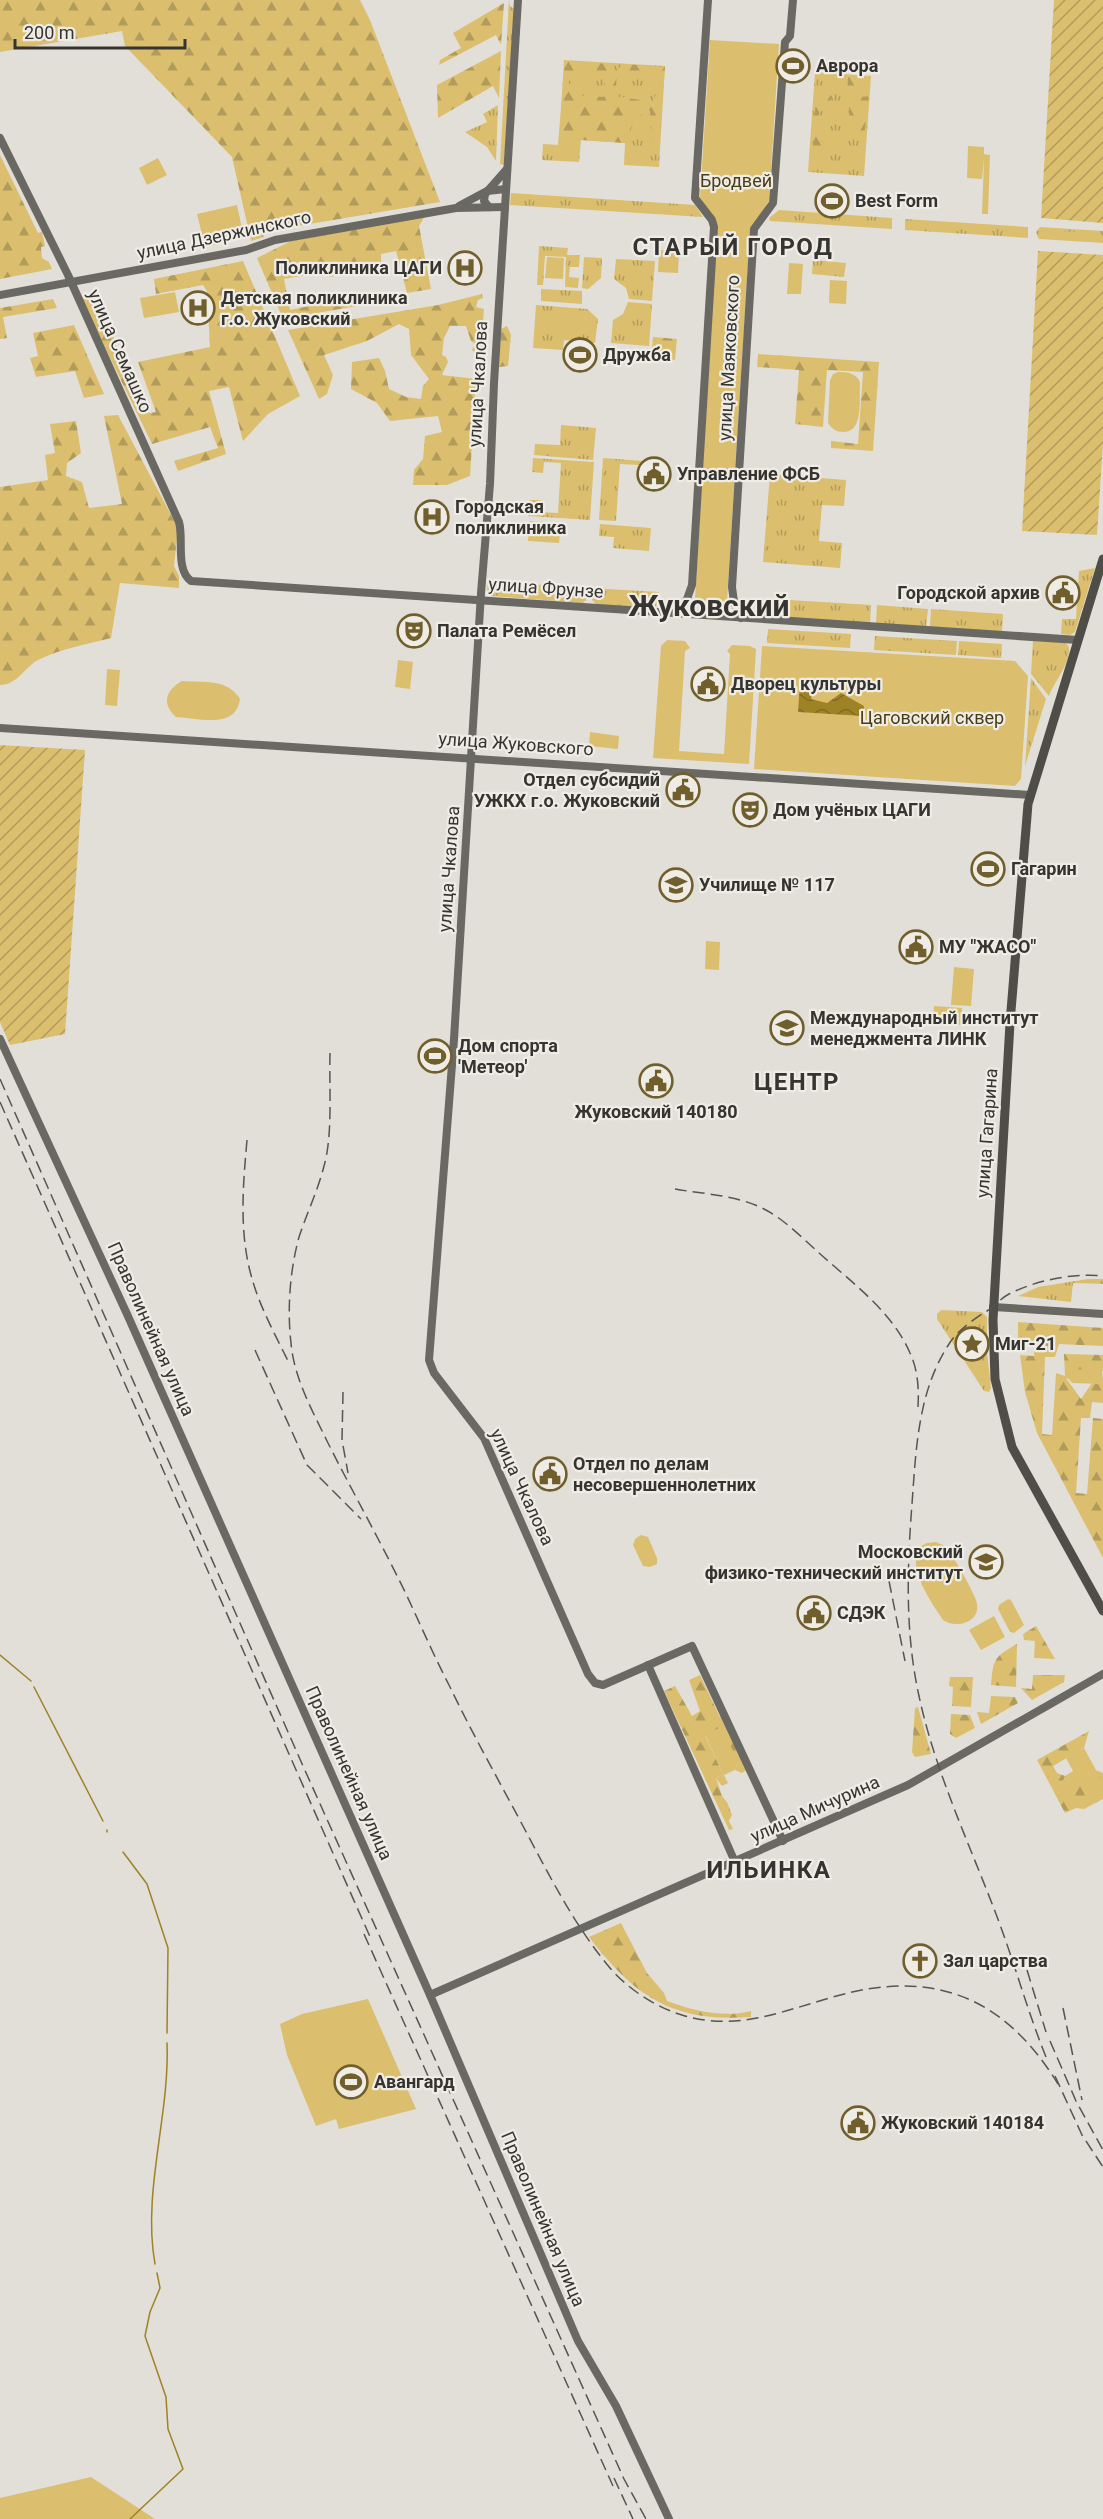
<svg xmlns="http://www.w3.org/2000/svg" width="1103" height="2519" font-family="Roboto,sans-serif">
	<defs>
		<pattern id="grass-tufts" width="24" height="20" patternUnits="userSpaceOnUse" patternTransform="scale(1.5)"><rect width="24" height="20" fill="#dbbf6f"/><path d="M3 7l-1-3M5 7V3M7 7l1-3M15 17l-1-3M17 17v-4M19 17l1-3" fill="none" stroke="#b29c5c"/></pattern>
		<pattern id="forest-firs" width="22" height="20" patternUnits="userSpaceOnUse" patternTransform="scale(1.5)"><rect width="22" height="20" fill="#dbbf6f"/><path d="M5 1l3.5 6h-7zM16 11l3.5 6h-7z" fill="#b29c5c"/></pattern>
		<pattern id="garden-furrows" width="10" height="10" patternUnits="userSpaceOnUse" patternTransform="scale(1.5)"><rect width="10" height="10" fill="#dbbf6f"/><path d="M-1 1l2-2M0 10L10 0M9 11l2-2" fill="none" stroke="#b29c5c"/></pattern>
		<pattern id="water-waves" width="16" height="10" patternUnits="userSpaceOnUse" patternTransform="scale(1.5)"><rect width="16" height="10" fill="#9f8225"/><path d="M0 5q4-4 8 0t8 0" fill="none" stroke="#826b21"/></pattern>
	</defs>
	<rect width="100%" height="100%" fill="#e2dfd8"/>
	<g fill="url(#grass-tufts)">
		<polygon points="509,0 510,6 514,9 504,165 500,164"/>
		<polygon points="564,60 665,66 659,167 624,165 625,143 581,140 579,162 542,160 543,144 559,145"/>
		<polygon points="815,72 871,76 864,176 808,172"/>
		<polygon points="498,105 496,161 487,147 465,132 487,122 483,114"/>
		<polygon points="511,193 695,205 703,217 510,205"/>
		<polygon points="779,210 892,218 892,229 770,221 769,218"/>
		<polygon points="905,219 1028,227 1028,238 905,230"/>
		<polygon points="1040,227 1103,231 1103,243 1039,239 1036,232"/>
		<polygon points="539,246 568,248 567,255 580,255 579,267 570,267 569,277 579,278 578,288 565,287 566,257 545,256 543,285 537,285"/>
		<polygon points="584,257 602,258 601,278 588,289 582,288"/>
		<polygon points="616,259 655,261 652,301 629,299 626,288 614,279"/>
		<polygon points="813,260 846,263 844,277 812,274"/>
		<polygon points="541,289 582,291 582,304 541,301"/>
		<polygon points="628,302 652,304 649,346 611,343 613,320 623,314"/>
		<polygon points="536,305 587,309 598,319 595,343 564,340 563,350 533,348"/>
		<polygon points="561,425 596,428 593,460 534,455 535,444 560,445"/>
		<polygon points="533,458 594,462 590,520 528,516 530,500 541,500 540,512 558,513 561,463 544,462 543,473 532,472"/>
		<polygon points="603,458 657,462 657,466 620,464 616,521 599,520"/>
		<polygon points="770,474 846,480 844,506 822,505 819,541 842,543 840,568 763,562"/>
		<polygon points="600,524 651,528 649,551 613,548 614,537 599,536"/>
		<polygon points="1095,568 1075,632 1070,635 1061,634 1062,619 1076,619 1079,571"/>
		<polygon points="488,581 587,588 586,600 583,603 491,596 487,591"/>
		<polygon points="592,588 659,592 656,607 652,608 597,605 592,600"/>
		<polygon points="773,599 871,605 870,623 772,617"/>
		<polygon points="877,605 928,609 926,627 876,623"/>
		<polygon points="931,609 1003,614 1002,632 930,627"/>
		<polygon points="768,629 851,634 850,648 767,643"/>
		<polygon points="875,636 957,641 956,655 874,650"/>
		<path d="M 1033,640 L 1065,642 L 1069,647 C 1070,665 1055,680 1049,696 L 1031,674 Z"/>
		<polygon points="959,641 1002,644 1001,658 958,655"/>
		<polygon points="1031,678 1046,699 1025,766"/>
		<polygon points="1088,1279 1103,1279 1103,1284 1073,1283 1071,1302 1018,1296 1038,1287"/>
		<polygon points="941,1310 982,1312 987,1317 987,1352 991,1388 989,1392 984,1391 937,1319 937,1314"/>
	</g>
	<g fill="url(#forest-firs)" fill-rule="evenodd">
		<polygon points="0,0 360,0 370,20 440,202 280,229 264,233 264,237 251,241 232,157 125,46 122,31 0,52"/>
		<polygon points="504,3 501,45 496,35 439,65 440,60 461,48 453,33"/>
		<polygon points="501,51 499,98 493,86 438,118 437,85"/>
		<path d="M 565,61 L 610,64 L 612,78 L 622,64 L 665,67 L 659,145 L 652,139 L 650,110 L 635,118 L 626,143 L 581,140 L 577,147 L 564,147 L 563,157 L 557,156 ZM 574,75 L 605,76 L 604,97 L 575,95 L 567,79 ZM 617,75 L 659,76 L 658,89 L 653,102 L 615,96 Z"/>
		<path d="M 827,75 L 840,77 L 830,84 L 831,103 L 827,111 L 820,111 C 815,125 815,135 826,146 L 818,152 L 813,150 L 816,92 L 826,93 Z"/>
		<path d="M 848,77 L 869,78 L 869,85 L 858,84 L 857,96 L 868,97 L 864,140 L 850,139 C 852,117 846,98 848,77 Z"/>
		<polygon points="0,155 38,233 42,232 45,246 41,247 42,258 49,262 52,269 0,279"/>
		<polygon points="425,216 419,226 431,289 407,293 396,251 381,254 381,266 330,277 324,272 284,279 290,310 371,293 374,303 283,319 257,258 291,241"/>
		<polygon points="243,261 300,396 268,414 243,441 229,387 209,391 226,454 178,471 174,461 218,448 210,427 152,444 80,296 97,295 103,310 97,322 103,332 113,335 118,354 143,408 149,413 156,412 138,362 210,347 207,291 203,285 156,294 154,279"/>
		<polygon points="482,294 483,298 478,300 476,307 484,309 480,358 472,350 475,344 471,341 466,326 450,326 444,338 442,355 446,357 448,362 442,375 476,379 470,476 447,485 413,485 414,470 423,459 425,436 442,432 438,416 390,421 377,403 351,389 352,362 379,358 385,371 389,389 406,397 421,399 423,386 429,379 411,355 409,329 399,324 367,341 324,355 333,375 327,394 319,399 288,330 438,305"/>
		<polygon points="53,299 57,308 3,317 7,338 0,339 0,308"/>
		<polygon points="74,325 104,394 84,398 75,371 36,377 30,358 38,356 33,333"/>
		<polygon points="507,326 511,335 508,366 499,367 501,329"/>
		<polygon points="653,337 677,339 675,360 651,358"/>
		<polygon points="758,354 879,362 873,451 831,448 831,441 858,444 863,372 827,370 823,427 795,424 799,370 757,367"/>
		<path d="M 118,415 L 178,528 L 174,566 L 179,576 L 179,588 L 120,583 L 111,638 C 87,644 60,649 38,660 C 24,668 17,685 0,685 L 0,487 L 48,480 L 45,455 L 55,453 L 50,424 L 76,421 L 81,453 L 67,463 L 66,476 L 82,482 L 89,508 L 122,504 L 104,416 Z"/>
		<polygon points="1018,1322 1103,1328 1103,1346 1059,1344 1055,1357 1045,1357 1042,1434 1052,1435 1056,1373 1065,1376 1064,1354 1103,1355 1103,1371 1069,1373 1069,1379 1066,1378 1081,1399 1092,1383 1101,1384 1103,1381 1103,1403 1092,1402 1090,1418 1081,1418 1076,1493 1087,1494 1093,1418 1103,1419 1103,1558 1037,1433 1025,1392 1020,1355 1034,1356 1035,1343 1018,1343"/>
		<polygon points="1036,1626 1055,1659 1034,1658 1035,1641 1024,1640 1023,1634"/>
		<path d="M 1017,1644 L 1016,1687 L 991,1685 C 993,1659 994,1657 1017,1644 Z"/>
		<polygon points="700,1675 720,1717 725,1715 749,1768 742,1773 735,1770 738,1762 705,1735 723,1774 716,1778 722,1796 727,1802 732,1815 729,1821 733,1829 729,1830 664,1691 675,1686 692,1716 700,1711 689,1680"/>
		<polygon points="1033,1675 1065,1675 1064,1682 1032,1700 1021,1688 1032,1689"/>
		<polygon points="950,1677 973,1677 971,1707 952,1706 953,1687 949,1686"/>
		<polygon points="991,1696 1015,1697 1018,1703 981,1724 977,1712 989,1713"/>
		<polygon points="918,1707 931,1754 915,1757 912,1752 915,1708"/>
		<polygon points="951,1714 970,1715 975,1728 956,1738 950,1734"/>
		<polygon points="1089,1731 1084,1748 1053,1766 1057,1773 1065,1776 1063,1782 1102,1783 1096,1770 1103,1773 1103,1799 1084,1809 1076,1808 1065,1813 1037,1760"/>
		<path d="M 621,1923 L 647,1973 L 664,1993 L 667,2001 C 693,2011 724,2018 751,2011 L 751,2017 C 673,2023 634,1996 589,1937 Z"/>
	</g>
	<g fill="#dbbf6f">
		<polygon points="710,40 779,44 769,201 750,230 727,602 695,600 717,228 700,197"/>
		<polygon points="968,146 984,147 984,154 990,155 988,214 982,214 984,158 982,179 967,178"/>
		<polygon points="158,158 167,175 147,185 139,168"/>
		<polygon points="237,205 244,238 205,247 197,214"/>
		<polygon points="1043,230 1091,233 1090,241 1042,237"/>
		<polygon points="659,250 679,252 678,273 658,272"/>
		<polygon points="547,257 564,258 563,279 545,278"/>
		<polygon points="789,263 803,264 801,294 787,294"/>
		<polygon points="830,280 847,281 846,304 829,303"/>
		<polygon points="175,292 179,312 144,318 140,298"/>
		<polygon points="545,317 579,320 578,333 544,331"/>
		<path d="M 838,372 C 848,372 856,373 860,382 C 859,397 864,432 844,432 C 836,432 832,429 828,423 L 830,380 L 833,374 Z"/>
		<polygon points="530,521 561,523 559,543 528,541"/>
		<polygon points="667,640 685,641 690,648 685,651 679,751 724,754 730,654 727,651 732,645 750,646 756,649 749,764 653,758 661,646"/>
		<polygon points="762,646 1015,661 1028,676 1021,779 1015,786 754,769"/>
		<polygon points="398,660 413,662 410,689 395,687"/>
		<polygon points="107,669 120,670 117,706 105,705"/>
		<path d="M 182,681 C 204,683 227,678 240,699 C 236,730 198,718 176,717 C 161,703 166,690 182,681 Z"/>
		<polygon points="590,732 619,736 618,749 589,746"/>
		<polygon points="706,941 720,942 719,970 705,969"/>
		<polygon points="954,967 974,969 971,1006 951,1005"/>
		<polygon points="934,1006 962,1008 961,1025 933,1023"/>
		<polygon points="1072,1369 1102,1370 1103,1381 1101,1384 1072,1383 1069,1379 1069,1373"/>
		<polygon points="641,1535 648,1537 657,1558 657,1564 650,1567 643,1566 633,1545 635,1539"/>
		<path d="M 936,1542 C 940,1544 945,1545 948,1549 C 953,1556 977,1597 977,1604 C 980,1623 955,1629 943,1620 C 931,1602 907,1568 919,1547 L 927,1543 Z"/>
		<polygon points="1008,1599 1011,1600 1024,1625 1014,1633 1010,1632 998,1609 999,1605"/>
		<polygon points="994,1616 1005,1637 981,1650 969,1630"/>
		<polygon points="722,1727 738,1762 735,1770 724,1775 728,1783 722,1786 716,1778 723,1774 705,1734"/>
		<polygon points="1084,1748 1103,1783 1085,1792 1079,1783 1067,1790 1063,1782 1065,1776 1073,1771 1066,1758"/>
		<polygon points="368,1999 416,2109 339,2129 336,2119 316,2126 287,2055 280,2024 302,2014"/>
		<polygon points="91,2477 155,2519 0,2519 0,2498"/>
	</g>
	<g fill="url(#garden-furrows)">
		<polygon points="1054,0 1103,0 1103,223 1041,218"/>
		<polygon points="1038,251 1103,255 1103,443 1097,535 1022,531"/>
		<polygon points="0,745 85,750 65,1034 10,1045 0,1022"/>
	</g>
	<polygon fill="url(#water-waves)" points="812,678 815,683 811,699 827,703 841,693 864,706 863,716 798,712 800,683"/>
	<g fill="none" stroke-linecap="round" stroke-linejoin="round">
		<g stroke="#9f8225" stroke-width="1.5">
			<polyline points="0,1655 31,1681"/>
			<polyline points="34,1687 103,1821"/>
			<polyline points="107,1830 107,1832"/>
			<polyline points="123,1852 147,1884 168,1948 167,2033"/>
			<path d="M 155,2264 C 142,2192 170,2115 167,2043"/>
			<polyline points="130,2519 183,2469 168,2429 166,2397 145,2336 150,2312 160,2288 157,2273"/>
		</g>
		<g stroke="#696863" stroke-width="8">
			<polyline points="518,0 494,383 490,484 481,593 454,1039 429,1360 434,1373 484,1438 588,1674 595,1683 603,1685 692,1646 783,1841"/>
			<path d="M 0,138 L 68,275 L 179,522 C 184,539 175,569 191,581 L 1078,640"/>
			<polyline points="459,206 487,191 506,189"/>
			<polyline points="489,207 484,201 485,194 507,169"/>
			<polyline points="0,295 246,250 275,240 456,208 505,207"/>
			<polyline points="678,613 687,599 692,585 714,227 712,220 695,198 708,0"/>
			<polyline points="741,618 734,602 732,587 754,229 773,203 785,42 790,36 793,0"/>
			<polyline points="0,728 1030,795"/>
			<polyline points="0,1039 127,1314 430,1995 578,2341 616,2406 669,2519"/>
			<polyline points="993,1307 1103,1314"/>
			<polyline points="648,1665 735,1862"/>
			<polyline points="430,1995 908,1785 1103,1674"/>
		</g>
		<polyline stroke="#4e4d48" stroke-width="9" points="1103,559 1028,804 1010,1023 993,1320 995,1379 1012,1447 1103,1611"/>
		<g stroke="#565551" stroke-width="1.5" stroke-dasharray="12 6" stroke-linecap="butt">
			<path d="M 330,1053 C 329,1086 333,1135 324,1166 C 318,1190 307,1213 299,1237 C 290,1270 287,1309 291,1343 C 294,1378 312,1410 327,1441 C 353,1493 382,1544 407,1596 C 421,1626 434,1656 449,1685 C 472,1733 498,1779 523,1826 C 549,1875 574,1925 610,1968 C 629,1990 657,2008 685,2016 C 738,2031 783,2011 833,1997 C 932,1968 1004,1996 1058,2084"/>
			<polyline points="0,1079 303,1766 624,2479 646,2519"/>
			<polyline points="0,1102 371,1939"/>
			<path d="M 247,1140 C 243,1185 239,1231 251,1275 C 259,1306 276,1336 290,1365"/>
			<path d="M 675,1189 C 703,1194 734,1195 760,1207 C 782,1217 800,1236 818,1252 C 851,1282 892,1311 910,1353 C 918,1370 919,1389 918,1407"/>
			<polyline points="255,1350 307,1465 361,1519"/>
			<polyline points="343,1392 342,1440 348,1473"/>
			<polyline points="889,1581 905,1661"/>
			<polyline points="364,1934 613,2486"/>
			<polyline points="1027,1970 1046,2032"/>
			<polyline points="1063,2008 1082,2100"/>
			<polyline points="1050,2041 1076,2101 1103,2150"/>
			<path d="M 1046,2057 C 1027,2010 1014,1961 996,1914 C 969,1843 935,1771 919,1696 C 905,1633 907,1568 912,1504 C 916,1449 918,1391 949,1344 C 958,1330 974,1319 987,1311 C 995,1306 1001,1298 1009,1294 C 1037,1280 1072,1273 1103,1276"/>
			<polyline points="1055,2076 1082,2135 1103,2167"/>
			<polyline points="614,2478 633,2519"/>
		</g>
	</g>
	<defs>
		<symbol id="stadium-ring" viewBox="-11 -11 22 22"><circle r="9.5" fill="#efece5" stroke="#705f2d" stroke-width="1.5"/><path d="M0-5a6.5 5 0 1 0 0 10a6.5 5 0 1 0 0-10ZM-3.5-1.8h7v3.6h-7Z" fill="#705f2d"/></symbol>
		<symbol id="hospital-ring" viewBox="-11 -11 22 22"><circle r="9.5" fill="#efece5" stroke="#705f2d" stroke-width="1.5"/><path d="M-5-5h3v3.5h4V-5h3V5h-3V1.5h-4V5h-3Z" fill="#705f2d"/></symbol>
		<symbol id="civic-ring" viewBox="-11 -11 22 22"><circle r="9.5" fill="#efece5" stroke="#705f2d" stroke-width="1.5"/><path d="M-.6-6.5H3V-4.5H.6V-3L4-1V1h2V6H-6V1h2V-1L-.6-3ZM-1.2 2.5V6h2.4V2.5Z" fill="#705f2d"/></symbol>
		<symbol id="theatre-ring" viewBox="-11 -11 22 22"><circle r="9.5" fill="#efece5" stroke="#705f2d" stroke-width="1.5"/><path d="M-5-5.5Q0-4 5-5.5V0Q5 5 0 6Q-5 5-5 0ZM-3.3-2.5H-1v1.5H-3.3ZM1-2.5H3.3v1.5H1ZM-2.8 1Q0 5.5 2.8 1Z" fill="#705f2d"/></symbol>
		<symbol id="university-ring" viewBox="-11 -11 22 22"><circle r="9.5" fill="#efece5" stroke="#705f2d" stroke-width="1.5"/><path d="M0-5L7-2L0 1L-7-2ZM-4 1L0 2.5L4 1V4Q0 6-4 4Z" fill="#705f2d"/></symbol>
		<symbol id="sight-ring" viewBox="-11 -11 22 22"><circle r="9.5" fill="#efece5" stroke="#705f2d" stroke-width="1.5"/><path d="M0-6L1.8-2.2L6-1.7L2.9 1.2L3.7 5.4L0 3.3L-3.7 5.4L-2.9 1.2L-6-1.7L-1.8-2.2Z" fill="#705f2d"/></symbol>
		<symbol id="church-ring" viewBox="-11 -11 22 22"><circle r="9.5" fill="#efece5" stroke="#705f2d" stroke-width="1.5"/><path d="M-1.2-6h2.4v3.5h3.3v2.4h-3.3V6h-2.4V-.1h-3.3v-2.4h3.3Z" fill="#705f2d"/></symbol>
	</defs>
	<g fill-rule="evenodd">
		<use href="#stadium-ring" x="774" y="47" width="38" height="38"/>
		<use href="#stadium-ring" x="813" y="182" width="38" height="38"/>
		<use href="#hospital-ring" x="446" y="249" width="38" height="38"/>
		<use href="#hospital-ring" x="179" y="289" width="38" height="38"/>
		<use href="#stadium-ring" x="561" y="336" width="38" height="38"/>
		<use href="#civic-ring" x="635" y="455" width="38" height="38"/>
		<use href="#hospital-ring" x="413" y="498" width="38" height="38"/>
		<use href="#civic-ring" x="1044" y="574" width="38" height="38"/>
		<use href="#theatre-ring" x="395" y="612" width="38" height="38"/>
		<use href="#civic-ring" x="689" y="665" width="38" height="38"/>
		<use href="#civic-ring" x="664" y="771" width="38" height="38"/>
		<use href="#theatre-ring" x="731" y="791" width="38" height="38"/>
		<use href="#stadium-ring" x="969" y="850" width="38" height="38"/>
		<use href="#university-ring" x="657" y="866" width="38" height="38"/>
		<use href="#civic-ring" x="897" y="928" width="38" height="38"/>
		<use href="#university-ring" x="768" y="1009" width="38" height="38"/>
		<use href="#stadium-ring" x="416" y="1037" width="38" height="38"/>
		<use href="#civic-ring" x="637" y="1062" width="38" height="38"/>
		<use href="#sight-ring" x="953" y="1325" width="38" height="38"/>
		<use href="#civic-ring" x="531" y="1455" width="38" height="38"/>
		<use href="#university-ring" x="967" y="1543" width="38" height="38"/>
		<use href="#civic-ring" x="795" y="1594" width="38" height="38"/>
		<use href="#church-ring" x="901" y="1942" width="38" height="38"/>
		<use href="#stadium-ring" x="332" y="2063" width="38" height="38"/>
		<use href="#civic-ring" x="839" y="2104" width="38" height="38"/>
	</g>
	<g text-anchor="middle" stroke-width="4.5" stroke-linejoin="round" paint-order="stroke">
		<g font-size="18" font-weight="bold" fill="#353431" stroke="#efece5" text-anchor="start">
			<text x="816" y="72">Аврора</text>
			<text x="855" y="207">Best Form</text>
			<text x="442" y="274" text-anchor="end">Поликлиника ЦАГИ</text>
			<text x="221" y="304">Детская поликлиника<tspan x="221" dy="21">г.о. Жуковский</tspan></text>
			<text x="603" y="361">Дружба</text>
			<text x="677" y="480">Управление ФСБ</text>
			<text x="455" y="513">Городская<tspan x="455" dy="21">поликлиника</tspan></text>
			<text x="1040" y="599" text-anchor="end">Городской архив</text>
			<text x="437" y="637">Палата Ремёсел</text>
			<text x="731" y="690">Дворец культуры</text>
			<text x="660" y="786" text-anchor="end">Отдел субсидий<tspan x="660" dy="21">УЖКХ г.о. Жуковский</tspan></text>
			<text x="773" y="816">Дом учёных ЦАГИ</text>
			<text x="1011" y="875">Гагарин</text>
			<text x="699" y="891">Училище № 117</text>
			<text x="939" y="953">МУ "ЖАСО"</text>
			<text x="810" y="1024">Международный институт<tspan x="810" dy="21">менеджмента ЛИНК</tspan></text>
			<text x="458" y="1052">Дом спорта<tspan x="458" dy="21">'Метеор'</tspan></text>
			<text x="656" y="1118" text-anchor="middle">Жуковский 140180</text>
			<text x="995" y="1350">Миг-21</text>
			<text x="573" y="1470">Отдел по делам<tspan x="573" dy="21">несовершеннолетних</tspan></text>
			<text x="963" y="1558" text-anchor="end">Московский<tspan x="963" dy="21">физико-технический институт</tspan></text>
			<text x="837" y="1619">СДЭК</text>
			<text x="943" y="1967">Зал царства</text>
			<text x="374" y="2088">Авангард</text>
			<text x="881" y="2129">Жуковский 140184</text>
		</g>
		<g font-size="18" fill="#493d17" stroke="#efece5">
			<text x="736" y="187">Бродвей</text>
			<text x="932" y="724">Цаговский сквер</text>
		</g>
		<g font-size="18" fill="#353431" stroke="#efece5">
			<text transform="translate(224 235) rotate(-12)" y="6">улица Дзержинского</text>
			<text transform="translate(120 351) rotate(66)" y="6">улица Семашко</text>
			<text transform="translate(729 358) rotate(-87)" y="6">улица Маяковского</text>
			<text transform="translate(478 384) rotate(-87)" y="6">улица Чкалова</text>
			<text transform="translate(546 588) rotate(4)" y="6">улица Фрунзе</text>
			<text transform="translate(516 744) rotate(4)" y="6">улица Жуковского</text>
			<text transform="translate(449 869) rotate(-86)" y="6">улица Чкалова</text>
			<text transform="translate(987 1133) rotate(-86)" y="6">улица Гагарина</text>
			<text transform="translate(151 1329) rotate(66)" y="6">Праволинейная улица</text>
			<text transform="translate(522 1487) rotate(65)" y="6">улица Чкалова</text>
			<text transform="translate(349 1773) rotate(66)" y="6">Праволинейная улица</text>
			<text transform="translate(815 1809) rotate(-24)" y="6">улица Мичурина</text>
			<text transform="translate(543 2219) rotate(67)" y="6">Праволинейная улица</text>
		</g>
		<g font-size="24" font-weight="bold" letter-spacing="1.5" fill="#353431" stroke="#efece5">
			<text x="733" y="255">СТАРЫЙ ГОРОД</text>
			<text x="797" y="1090">ЦЕНТР</text>
			<text x="769" y="1878">ИЛЬИНКА</text>
		</g>
		<g font-size="30" font-weight="bold" fill="#353431" stroke="#efece5">
			<text x="709" y="616">Жуковский</text>
		</g>
	</g>
	<path d="M15 39v9h170v-9" fill="none" stroke="#353431" stroke-width="3"/>
	<text x="24" y="39" font-size="18" fill="#353431" stroke="#efece5" stroke-width="4.5" paint-order="stroke">200 m</text>
</svg>
